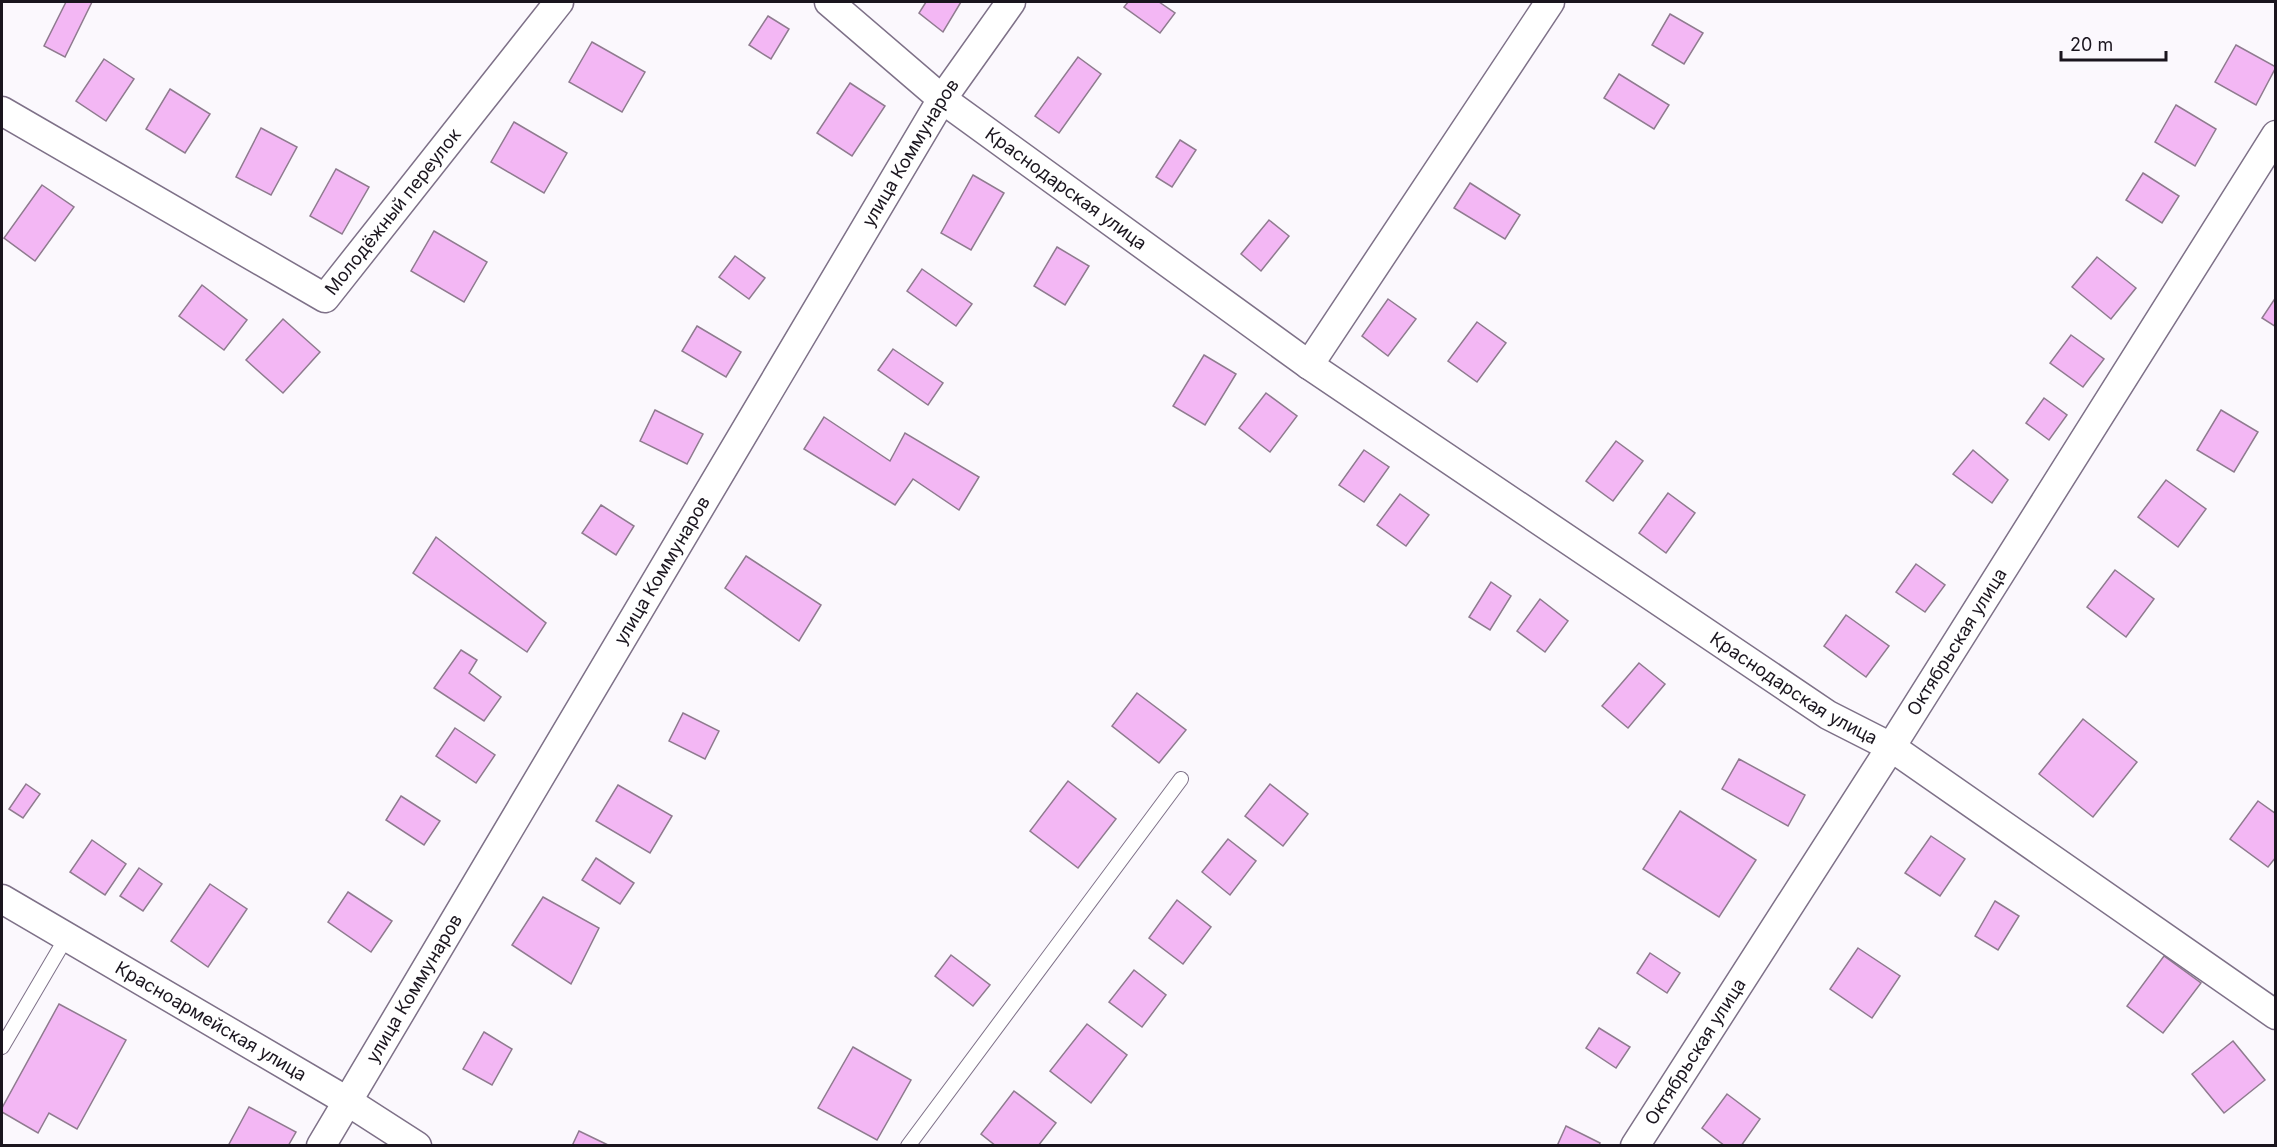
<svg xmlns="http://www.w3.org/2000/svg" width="2277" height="1147" font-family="Inter,sans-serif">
	<rect width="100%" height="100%" fill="#fbf8fd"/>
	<g fill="#f3b7f4" stroke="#8f7b8f" stroke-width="1.5">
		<polygon points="66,2 92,2 65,57 44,46"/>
		<polygon points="926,2 961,2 943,32 919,13"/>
		<polygon points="1128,2 1159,2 1175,13 1160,33 1124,7"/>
		<polygon points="1670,14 1703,33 1684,64 1652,45"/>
		<polygon points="768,16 789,29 771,59 749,45"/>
		<polygon points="592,42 645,72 622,112 569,82"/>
		<polygon points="2236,45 2276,67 2256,105 2215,82"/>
		<polygon points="1078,57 1101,74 1059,133 1035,116"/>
		<polygon points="104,59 134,79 106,121 76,101"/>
		<polygon points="1619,74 1669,105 1654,129 1604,98"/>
		<polygon points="850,83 885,106 852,156 817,133"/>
		<polygon points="170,89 210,114 185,153 146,129"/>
		<polygon points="2176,105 2216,129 2195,166 2155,142"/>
		<polygon points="514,122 567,153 544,193 491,162"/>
		<polygon points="261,128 297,147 271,195 236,177"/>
		<polygon points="1180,140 1196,150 1172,187 1156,177"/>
		<polygon points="336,169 369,187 342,234 310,216"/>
		<polygon points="2143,173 2179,196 2162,223 2126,200"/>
		<polygon points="973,175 1004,193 971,250 941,233"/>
		<polygon points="1470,183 1520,215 1505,239 1454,208"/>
		<polygon points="42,185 74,207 35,261 4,238"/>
		<polygon points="1269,220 1289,236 1261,271 1241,254"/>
		<polygon points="434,231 487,262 464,302 411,271"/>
		<polygon points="1057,247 1089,266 1065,305 1034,286"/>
		<polygon points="735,256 765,278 749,299 719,277"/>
		<polygon points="2097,257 2136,288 2111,319 2072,287"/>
		<polygon points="922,269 972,304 956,326 907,291"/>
		<polygon points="202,285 247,320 224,350 179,316"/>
		<polygon points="2276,297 2276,327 2262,318"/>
		<polygon points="1388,299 1416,319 1388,356 1362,336"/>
		<polygon points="283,319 320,352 283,393 246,360"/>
		<polygon points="1477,322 1506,343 1477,382 1448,361"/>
		<polygon points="697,326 741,352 726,377 682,351"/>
		<polygon points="2071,335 2104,359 2083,387 2050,363"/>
		<polygon points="893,349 943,383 928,405 878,370"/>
		<polygon points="1204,355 1236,374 1205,425 1173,406"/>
		<polygon points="1266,393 1297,416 1270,452 1239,428"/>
		<polygon points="2044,398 2067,415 2049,440 2026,423"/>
		<polygon points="655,410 703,434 687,464 640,441"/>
		<polygon points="2221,410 2258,432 2234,472 2197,450"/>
		<polygon points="824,417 890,461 905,433 979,477 959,510 913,479 895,505 804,449"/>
		<polygon points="1616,441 1643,461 1613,501 1586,481"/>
		<polygon points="1364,450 1389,467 1364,502 1339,485"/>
		<polygon points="1973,450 2008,480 1992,503 1953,474"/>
		<polygon points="2166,480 2206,509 2178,547 2138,517"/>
		<polygon points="1668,493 1695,513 1666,553 1639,533"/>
		<polygon points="1400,494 1429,515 1406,546 1377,525"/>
		<polygon points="601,505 634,526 616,555 582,533"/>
		<polygon points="436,537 546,623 527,652 413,573"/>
		<polygon points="746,556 821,605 799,641 725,588"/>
		<polygon points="1916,564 1945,585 1925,612 1896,592"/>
		<polygon points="2115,570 2154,599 2126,637 2087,607"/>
		<polygon points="1491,582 1511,596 1490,630 1469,617"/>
		<polygon points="1540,599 1568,621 1545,652 1517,631"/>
		<polygon points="1846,615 1889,646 1866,677 1824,646"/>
		<polygon points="461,650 477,660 469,673 501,697 484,721 434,688"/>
		<polygon points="1639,663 1665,684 1628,728 1602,706"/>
		<polygon points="1137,693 1186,730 1159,763 1112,726"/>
		<polygon points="683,713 719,731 705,759 669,741"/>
		<polygon points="2083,719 2137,762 2093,817 2039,774"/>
		<polygon points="455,728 495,755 476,783 436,756"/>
		<polygon points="1739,759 1805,795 1788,826 1722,789"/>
		<polygon points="1068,781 1116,819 1078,868 1030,831"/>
		<polygon points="26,784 40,794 23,818 9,809"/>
		<polygon points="1270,784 1308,814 1283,846 1245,816"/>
		<polygon points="618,785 672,816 650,853 596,821"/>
		<polygon points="401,796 440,821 424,845 386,820"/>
		<polygon points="2258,801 2276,814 2276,857 2268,867 2230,839"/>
		<polygon points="1680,811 1756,860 1719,917 1643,869"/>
		<polygon points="1931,836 1965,859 1940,896 1905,873"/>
		<polygon points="1228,839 1256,861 1230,895 1202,872"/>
		<polygon points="92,840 126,864 105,895 70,872"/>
		<polygon points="596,858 634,883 620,904 582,880"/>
		<polygon points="139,868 162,884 143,911 120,896"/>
		<polygon points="210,884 247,909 208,967 171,941"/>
		<polygon points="348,892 392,921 371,952 328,922"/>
		<polygon points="543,897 599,928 571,984 512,945"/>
		<polygon points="1177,900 1211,927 1183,964 1149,938"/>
		<polygon points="1995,901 2019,916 1998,950 1975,936"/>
		<polygon points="1858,948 1900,976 1872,1018 1830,989"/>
		<polygon points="1650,953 1680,973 1667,993 1637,973"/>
		<polygon points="951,955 990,985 973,1006 935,976"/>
		<polygon points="2164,956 2201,983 2163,1033 2127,1006"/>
		<polygon points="1134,970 1166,995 1142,1027 1109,1002"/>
		<polygon points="59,1004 126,1040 77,1129 49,1113 38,1133 2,1112 2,1108"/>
		<polygon points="1087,1024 1127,1055 1091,1103 1050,1071"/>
		<polygon points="1599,1028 1630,1047 1616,1068 1586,1048"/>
		<polygon points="484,1032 512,1049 492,1085 463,1069"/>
		<polygon points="2233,1041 2265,1080 2224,1113 2192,1074"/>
		<polygon points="853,1047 911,1080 877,1140 818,1108"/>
		<polygon points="1014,1091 1056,1123 1038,1146 996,1146 981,1134"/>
		<polygon points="1727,1094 1760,1119 1741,1146 1725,1146 1702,1128"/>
		<polygon points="249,1107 296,1132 288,1146 228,1146"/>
		<polygon points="1566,1126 1600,1143 1599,1146 1557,1146"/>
		<polygon points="579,1131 608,1145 572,1146"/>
	</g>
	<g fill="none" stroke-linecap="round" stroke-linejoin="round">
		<defs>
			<g id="lane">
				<polyline points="2,1047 66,938"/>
				<polyline points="908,1146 1181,779"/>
			</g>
			<g id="street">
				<path id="s1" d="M 829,2 L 942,99 L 1309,365 L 1828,715 L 1891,747 L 2276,1015"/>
				<path id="s2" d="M 2,111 L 325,298 L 559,2"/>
				<polyline points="1309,365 1550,2"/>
				<path id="s3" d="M 2,899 L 347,1101 L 417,1146"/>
				<path id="s4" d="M 321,1146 L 942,99 L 1011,2"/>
				<path id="s5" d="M 1635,1146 L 1891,747 L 2276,135"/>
			</g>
		</defs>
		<use href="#lane" stroke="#7e7188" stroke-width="16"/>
		<use href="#street" stroke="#7e7188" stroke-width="31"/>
		<use href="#lane" stroke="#fff" stroke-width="14"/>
		<use href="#street" stroke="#fff" stroke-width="28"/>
	</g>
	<g text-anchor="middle" stroke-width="5" stroke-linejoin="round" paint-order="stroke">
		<g font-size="18" fill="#1a151e" stroke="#fbf8fd">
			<text dy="6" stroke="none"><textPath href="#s4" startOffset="1155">улица Коммунаров</textPath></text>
			<text dy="6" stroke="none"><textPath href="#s1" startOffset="302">Краснодарская улица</textPath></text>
			<text dy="6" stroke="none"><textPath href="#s2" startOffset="483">Молодёжный переулок</textPath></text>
			<text dy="6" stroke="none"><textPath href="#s4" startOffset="669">улица Коммунаров</textPath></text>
			<text dy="6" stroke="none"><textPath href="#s5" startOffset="598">Октябрьская улица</textPath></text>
			<text dy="6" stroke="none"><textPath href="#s1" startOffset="1185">Краснодарская улица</textPath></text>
			<text dy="6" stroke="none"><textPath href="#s4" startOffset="183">улица Коммунаров</textPath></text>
			<text dy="6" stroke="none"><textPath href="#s3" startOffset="242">Красноармейская улица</textPath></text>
			<text dy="6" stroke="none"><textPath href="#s5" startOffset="112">Октябрьская улица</textPath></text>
		</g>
	</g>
	<rect width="2277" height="1147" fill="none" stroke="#1a151e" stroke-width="6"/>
	<path d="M2061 51v9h105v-9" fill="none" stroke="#1a151e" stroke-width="3"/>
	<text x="2070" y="51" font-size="18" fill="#1a151e" stroke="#fbf8fd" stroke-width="4.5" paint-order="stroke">20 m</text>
</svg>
